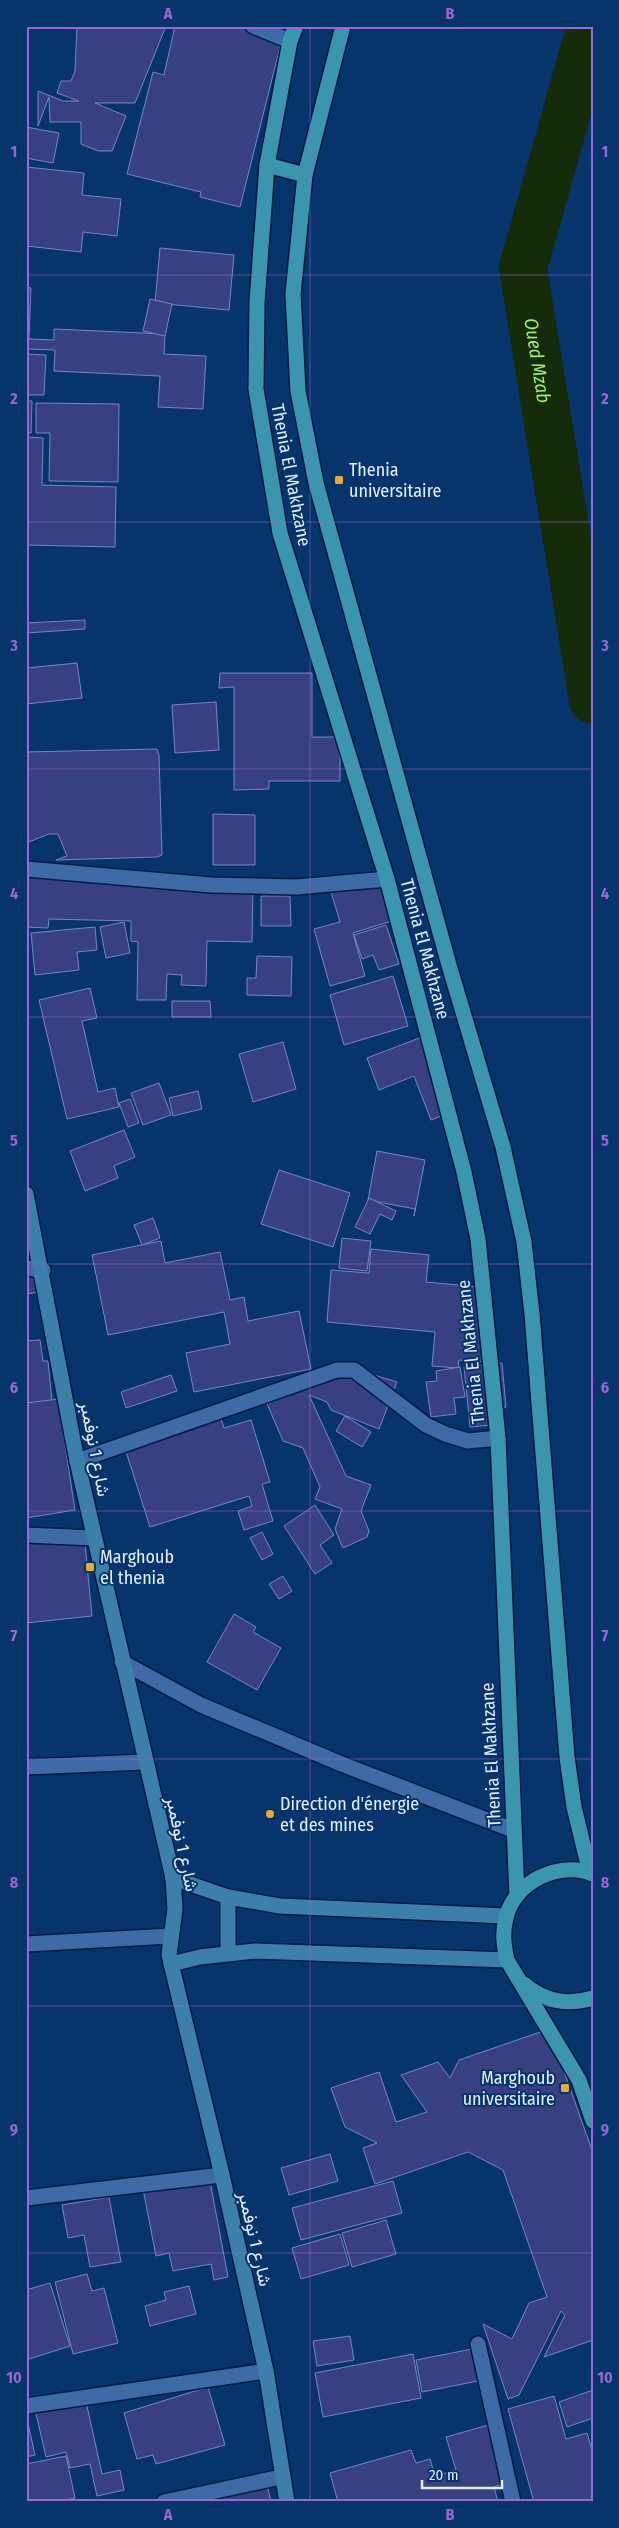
<svg xmlns="http://www.w3.org/2000/svg" width="619" height="2528" font-family="'Fira Sans Condensed',Vazirmatn,sans-serif">
	<rect width="100%" height="100%" fill="#06346b"/>
	<g fill="none" stroke-linecap="round" stroke-linejoin="round">
		<path stroke="#162b0a" stroke-width="48" id="s1" d="M 591,26 L 523,268 L 593,700"/>
	</g>
	<g fill="#394080" stroke="#7884ca">
		<polygon points="77,26 166,26 135,103 95,103 126,116 112,151 98,151 81,144 81,122 50,122 49,97 38,126 38,91 63,101 79,101 57,93 61,81 71,81 75,71"/>
		<polygon points="175,26 264,26 284,31 240,207 200,197 201,192 127,174 153,72 164,75"/>
		<polygon points="26,127 59,133 53,163 26,158"/>
		<polygon points="26,167 84,173 82,195 121,199 117,236 83,232 81,252 26,246"/>
		<polygon points="160,248 234,255 229,310 155,303"/>
		<polygon points="26,287 31,288 29,339 54,340 54,329 165,334 164,354 206,356 203,409 158,407 160,376 54,371 55,350 26,349"/>
		<polygon points="150,299 172,304 165,336 143,331"/>
		<polygon points="26,354 46,355 44,395 26,395"/>
		<polygon points="26,401 32,401 31,433 26,433"/>
		<polygon points="36,403 119,404 118,482 49,481 50,433 36,433"/>
		<polygon points="26,437 43,438 42,485 116,487 115,547 26,545"/>
		<polygon points="85,620 85,629 26,633 26,623"/>
		<polygon points="77,663 82,698 26,704 26,668"/>
		<polygon points="220,673 312,673 312,737 340,737 340,781 269,781 269,789 234,790 234,687 219,688"/>
		<polygon points="216,702 219,750 175,753 172,705"/>
		<polygon points="157,749 159,755 162,855 157,857 56,860 67,856 58,834 49,834 26,843 26,752"/>
		<polygon points="213,814 255,815 255,865 213,865"/>
		<polygon points="26,870 253,881 252,942 207,941 206,986 181,985 182,975 167,974 166,1000 137,1000 138,942 131,941 131,921 49,919 48,928 26,927"/>
		<polygon points="381,870 395,920 353,933 365,976 330,986 314,929 340,922 329,885"/>
		<polygon points="261,896 290,896 291,926 261,926"/>
		<polygon points="124,922 130,953 106,958 100,927"/>
		<polygon points="386,925 399,964 379,970 373,955 362,959 354,935"/>
		<polygon points="95,927 97,950 77,952 79,970 35,975 31,933"/>
		<polygon points="257,956 292,957 291,996 247,995 247,978 256,978"/>
		<polygon points="393,976 408,1026 344,1045 330,995"/>
		<polygon points="90,988 97,1018 82,1021 98,1092 115,1088 119,1107 67,1119 39,1000"/>
		<polygon points="172,1001 210,1001 211,1017 172,1017"/>
		<polygon points="422,1037 451,1112 431,1120 414,1076 379,1090 367,1058"/>
		<polygon points="283,1042 296,1089 253,1102 239,1054"/>
		<polygon points="159,1083 171,1115 143,1125 131,1093"/>
		<polygon points="198,1091 202,1109 173,1116 169,1098"/>
		<polygon points="130,1099 139,1123 128,1127 119,1103"/>
		<polygon points="124,1130 135,1157 114,1166 118,1178 85,1191 70,1151"/>
		<polygon points="377,1151 425,1160 414,1216 415,1209 368,1200"/>
		<polygon points="279,1170 350,1193 333,1247 261,1224"/>
		<polygon points="369,1198 396,1211 392,1220 380,1214 370,1234 355,1227"/>
		<polygon points="153,1218 160,1238 142,1245 134,1225"/>
		<polygon points="342,1238 371,1241 367,1271 339,1268"/>
		<polygon points="161,1241 165,1263 220,1252 230,1300 244,1297 248,1321 299,1311 311,1369 194,1392 186,1353 230,1344 224,1312 108,1335 92,1255"/>
		<polygon points="371,1249 429,1255 426,1282 490,1288 484,1362 459,1360 458,1368 432,1366 435,1332 327,1322 331,1270 369,1273"/>
		<polygon points="36,1259 39,1292 26,1294 26,1260"/>
		<polygon points="40,1340 43,1361 48,1361 52,1401 26,1404 26,1341"/>
		<polygon points="502,1363 506,1407 491,1409 493,1425 470,1427 464,1367"/>
		<polygon points="344,1366 397,1382 379,1429 331,1410 327,1402 309,1395 346,1476 371,1485 361,1511 369,1531 367,1537 343,1548 335,1529 342,1509 315,1499 320,1487 303,1448 283,1441 265,1399"/>
		<polygon points="460,1367 465,1397 454,1398 456,1414 431,1417 426,1382 437,1381 436,1371"/>
		<polygon points="171,1375 177,1391 126,1408 121,1392"/>
		<polygon points="58,1399 75,1510 26,1518 26,1403"/>
		<polygon points="219,1413 224,1428 251,1420 270,1482 262,1484 273,1521 244,1530 238,1511 252,1506 249,1496 150,1527 123,1442"/>
		<polygon points="345,1416 371,1432 362,1447 336,1431"/>
		<polygon points="315,1505 334,1535 320,1545 332,1563 315,1574 284,1526"/>
		<polygon points="262,1532 273,1554 262,1560 250,1538"/>
		<polygon points="84,1533 92,1616 26,1623 26,1539"/>
		<polygon points="283,1576 292,1591 279,1599 269,1584"/>
		<polygon points="234,1614 256,1627 253,1632 281,1648 257,1690 207,1662"/>
		<polygon points="549,2029 593,2153 593,2340 544,2357 565,2315 561,2311 519,2395 508,2399 483,2324 512,2339 529,2303 547,2297 503,2170 468,2152 375,2184 363,2148 377,2143 345,2127 331,2088 379,2072 396,2122 427,2112 401,2075 438,2062 450,2078 459,2060"/>
		<polygon points="330,2154 338,2181 289,2195 281,2168"/>
		<polygon points="209,2176 228,2277 214,2280 211,2264 173,2271 169,2253 156,2256 143,2189"/>
		<polygon points="393,2181 402,2213 301,2240 292,2208"/>
		<polygon points="109,2197 121,2262 90,2267 84,2235 68,2238 62,2205"/>
		<polygon points="386,2220 396,2254 352,2267 342,2233"/>
		<polygon points="340,2234 349,2265 301,2279 292,2248"/>
		<polygon points="87,2274 92,2291 104,2288 118,2343 73,2354 55,2282"/>
		<polygon points="50,2283 70,2346 26,2360 26,2290"/>
		<polygon points="189,2286 196,2314 150,2326 145,2306 166,2300 164,2292"/>
		<polygon points="350,2336 354,2360 317,2366 313,2341"/>
		<polygon points="472,2349 478,2381 422,2392 416,2360"/>
		<polygon points="413,2354 421,2398 323,2417 315,2373"/>
		<polygon points="208,2387 225,2445 156,2464 153,2455 137,2459 124,2413"/>
		<polygon points="593,2390 593,2418 567,2427 559,2402"/>
		<polygon points="554,2396 566,2439 587,2433 593,2454 593,2500 534,2502 508,2409"/>
		<polygon points="85,2397 102,2474 120,2470 124,2490 97,2496 90,2464 70,2468 66,2452 46,2457 35,2409"/>
		<polygon points="26,2414 35,2455 26,2457"/>
		<polygon points="492,2424 509,2482 494,2487 498,2502 338,2502 330,2473 411,2450 416,2463 430,2459 435,2476 456,2470 446,2437"/>
		<polygon points="66,2456 75,2498 57,2502 26,2502 26,2464"/>
		<polygon points="265,2475 271,2502 186,2502"/>
	</g>
	<g fill="none" stroke-linecap="round" stroke-linejoin="round">
		<defs>
			<g id="minor">
				<polyline points="253,26 290,41"/>
				<polyline points="26,869 211,885 296,887 387,879"/>
				<polyline points="26,1268 43,1270"/>
				<polyline points="77,1461 337,1370 354,1370 426,1425 445,1434 468,1441 498,1438"/>
				<polyline points="26,1535 94,1538"/>
				<polyline points="122,1662 201,1705 344,1765 513,1830"/>
				<polyline points="26,1767 145,1762"/>
				<polyline points="26,1944 170,1936"/>
				<polyline points="26,2198 222,2175"/>
				<polyline points="478,2344 513,2502"/>
				<polyline points="26,2406 266,2371"/>
				<polyline points="164,2502 281,2477"/>
			</g>
			<g id="secondary">
				<polyline points="26,1194 77,1461 173,1878 175,1909 169,1955 222,2175 266,2371 287,2502"/>
				<polyline points="173,1878 228,1897 280,1906 506,1916"/>
				<polyline points="228,1953 228,1897"/>
				<polyline points="171,1964 200,1957 255,1951 507,1960"/>
			</g>
			<g id="primary">
				<polyline points="296,26 290,41 267,165 257,302 256,389 280,533 387,879 464,1172 478,1239 498,1438 517,1896"/>
				<polyline points="343,26 305,175 293,294 298,391 316,483 449,965 503,1147 524,1242 532,1314 567,1757 574,1807 590,1873"/>
				<polyline points="267,165 305,175"/>
				<path d="M 593,1874 C 559,1860 514,1882 506,1918 C 502,1933 504,1946 507,1960 L 579,2080 L 593,2121"/>
				<path d="M 524,1984 C 544,2001 567,2006 593,1998"/>
			</g>
		</defs>
		<use href="#minor" stroke="#001b44" stroke-width="18"/>
		<use href="#secondary" stroke="#001b44" stroke-width="18"/>
		<use href="#primary" stroke="#001b44" stroke-width="18"/>
		<use href="#minor" stroke="#3e6ba6" stroke-width="15"/>
		<use href="#secondary" stroke="#3c80aa" stroke-width="15"/>
		<use href="#primary" stroke="#3b95ad" stroke-width="15"/>
	</g>
	<path fill="none" stroke="#9a66d1" stroke-width="1" stroke-opacity="0.55" d="M 310,26 L 310,2502M 26,275 L 593,275M 26,522 L 593,522M 26,769 L 593,769M 26,1017 L 593,1017M 26,1264 L 593,1264M 26,1511 L 593,1511M 26,1759 L 593,1759M 26,2006 L 593,2006M 26,2253 L 593,2253"/>
	<g fill="#eba93a" stroke="#06346b" stroke-width="2">
		<rect x="334" y="475" width="10" height="10" rx="2.5"/>
		<rect x="85" y="1562" width="10" height="10" rx="2.5"/>
		<circle cx="270" cy="1814" r="5"/>
		<rect x="560" y="2083" width="10" height="10" rx="2.5"/>
	</g>
	<g text-anchor="middle" stroke-width="4" stroke-linejoin="round" paint-order="stroke">
		<g font-size="18" fill="#e4eefb" stroke="#06346b" text-anchor="start">
			<text x="349" y="476">Thenia<tspan x="349" dy="21">universitaire</tspan></text>
			<text x="100" y="1563">Marghoub<tspan x="100" dy="21">el thenia</tspan></text>
			<text x="280" y="1810">Direction d'énergie<tspan x="280" dy="21">et des mines</tspan></text>
			<text x="555" y="2084" text-anchor="end">Marghoub<tspan x="555" dy="21">universitaire</tspan></text>
		</g>
		<g font-size="18" fill="#e4eefb" stroke="#06346b">
			<text transform="translate(291 475) rotate(79)" y="6">Thenia El Makhzane</text>
			<text transform="translate(425 949) rotate(75)" y="6">Thenia El Makhzane</text>
			<text transform="translate(471 1352) rotate(-96)" y="6">Thenia El Makhzane</text>
			<text transform="translate(95 1449) rotate(79)" y="6">شارع 1 نوفمبر</text>
			<text transform="translate(491 1755) rotate(-93)" y="6">Thenia El Makhzane</text>
			<text transform="translate(182 1844) rotate(78)" y="6">شارع 1 نوفمبر</text>
			<text transform="translate(255 2239) rotate(77)" y="6">شارع 1 نوفمبر</text>
		</g>
		<g font-size="19" font-style="italic" fill="#9cf26f" stroke="#06346b">
			<text dy="7" stroke="none"><textPath href="#s1" startOffset="345">Oued Mzab</textPath></text>
		</g>
	</g>
	<rect width="619" height="2528" fill="none" stroke="#06346b" stroke-width="55"/>
	<path d="M422 2480v8h80v-8" fill="none" stroke="#e4eefb" stroke-width="2.5"/>
	<text x="429" y="2480" font-size="15" fill="#e4eefb" stroke="#06346b" stroke-width="4" paint-order="stroke">20 m</text>
	<rect x="28" y="28" width="564" height="2472" fill="none" stroke="#9a66d1" stroke-width="2"/>
	<g font-size="16" text-anchor="middle" font-weight="bold" fill="#9a66d1">
		<text x="168" y="19">A</text>
		<text x="450" y="19">B</text>
		<text x="14" y="157">1</text>
		<text x="605" y="157">1</text>
		<text x="14" y="404">2</text>
		<text x="605" y="404">2</text>
		<text x="14" y="651">3</text>
		<text x="605" y="651">3</text>
		<text x="14" y="899">4</text>
		<text x="605" y="899">4</text>
		<text x="14" y="1146">5</text>
		<text x="605" y="1146">5</text>
		<text x="14" y="1393">6</text>
		<text x="605" y="1393">6</text>
		<text x="14" y="1641">7</text>
		<text x="605" y="1641">7</text>
		<text x="14" y="1888">8</text>
		<text x="605" y="1888">8</text>
		<text x="14" y="2135">9</text>
		<text x="605" y="2135">9</text>
		<text x="14" y="2383">10</text>
		<text x="605" y="2383">10</text>
		<text x="168" y="2520">A</text>
		<text x="450" y="2520">B</text>
	</g>
</svg>
